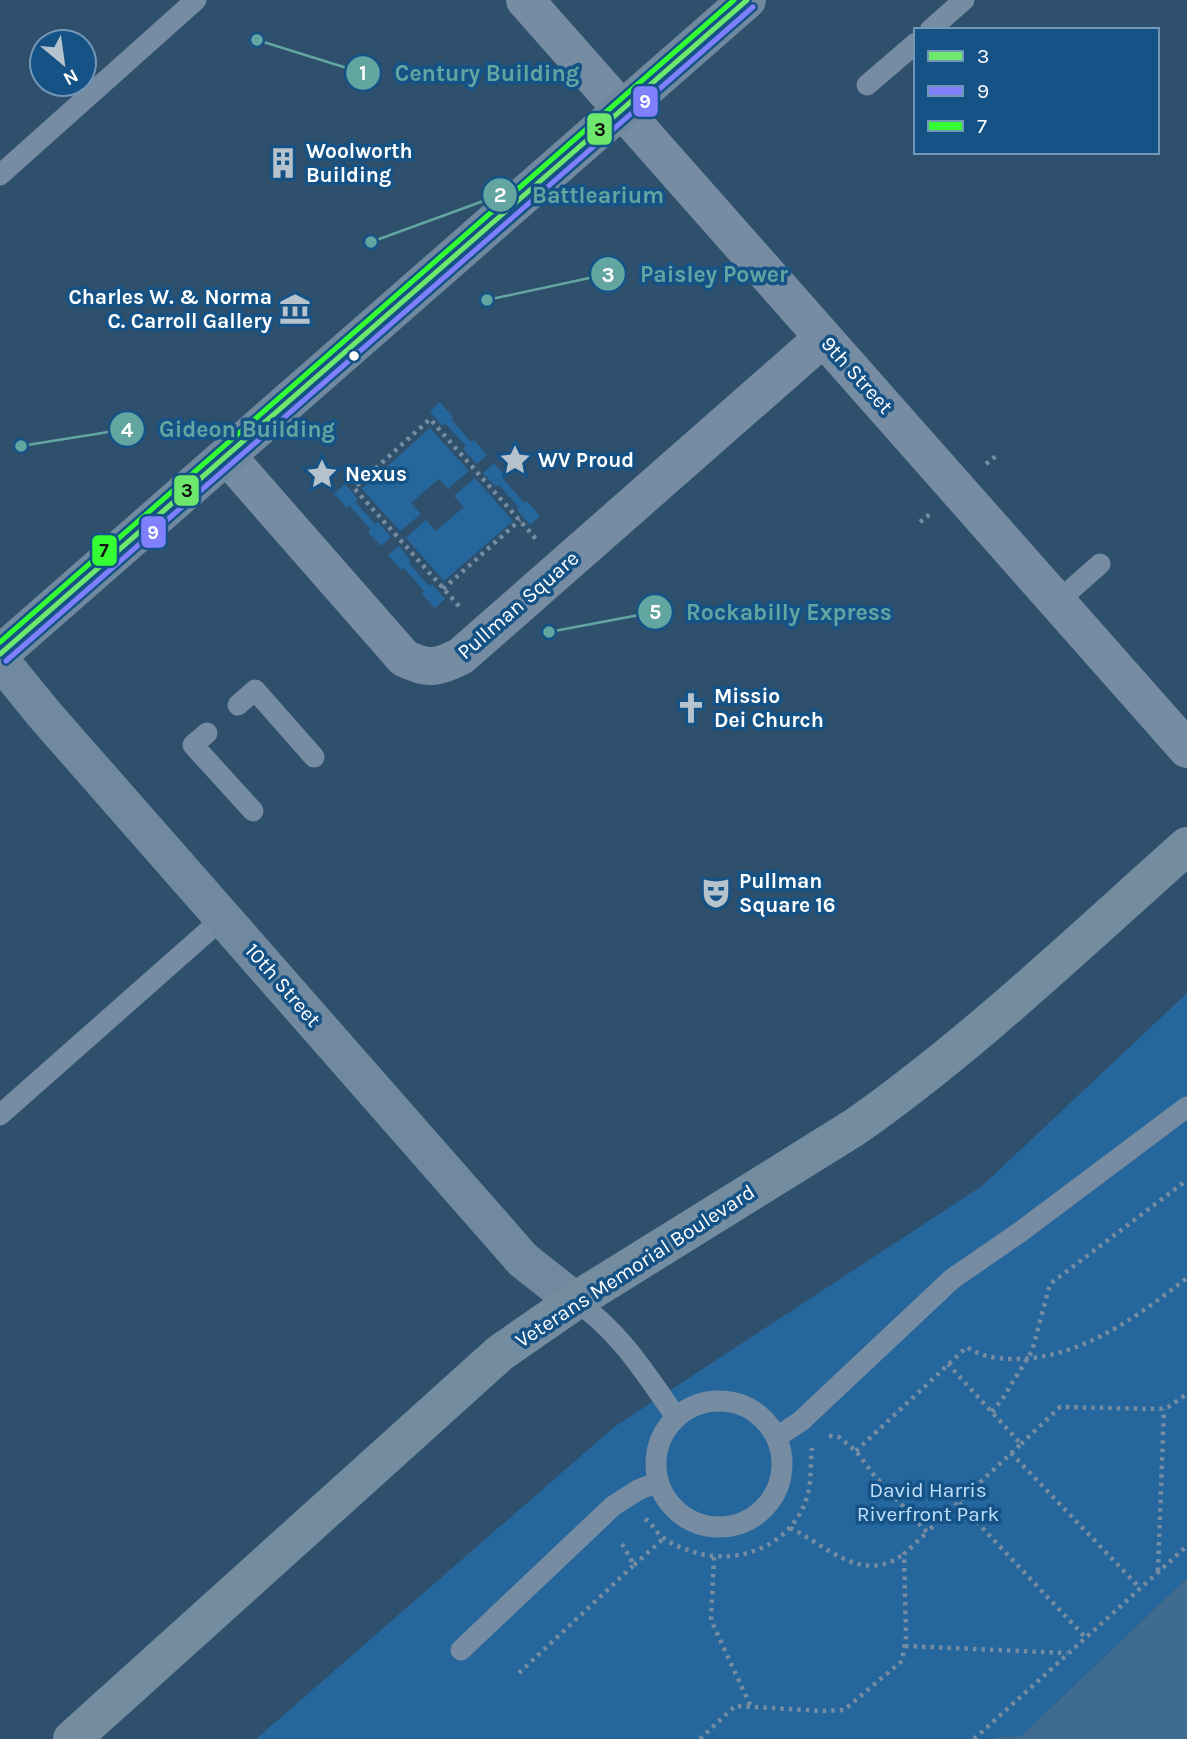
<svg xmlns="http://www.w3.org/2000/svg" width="1187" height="1739" font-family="Karla,sans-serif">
	<rect width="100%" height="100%" fill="#2f506c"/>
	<g fill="#25669c">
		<polygon points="440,402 453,417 451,419 471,442 474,440 487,455 477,464 463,449 466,446 445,423 442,426 430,411"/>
		<polygon points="430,428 469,471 448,489 439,479 411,503 421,514 400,531 362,489"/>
		<polygon points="494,463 506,477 504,480 524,503 527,501 540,516 530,525 517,510 519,508 499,485 496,487 483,473"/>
		<polygon points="475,478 513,521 444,581 406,538 426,520 436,531 464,507 454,496"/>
		<polygon points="345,484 358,499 355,501 375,524 378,522 391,537 381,546 368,532 370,529 350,506 347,508 334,494"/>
		<polygon points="399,546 411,561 409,563 429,586 432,584 445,599 435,608 422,594 424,591 404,568 401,570 388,555"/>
		<polygon points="1187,993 1187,1578 1021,1736 999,1737 996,1739 256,1739 614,1427 982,1186"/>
	</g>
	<polygon fill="#3f6b91" points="1187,1578 1187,1739 996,1739 998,1737 1021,1736"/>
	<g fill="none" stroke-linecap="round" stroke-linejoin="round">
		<g stroke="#758ca2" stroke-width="4.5" stroke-dasharray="3.5 5" stroke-linecap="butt">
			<polyline points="986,464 996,456"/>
			<polyline points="920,522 930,514"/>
			<polyline points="443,589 520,520"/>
			<polyline points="459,606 354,488 430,419 536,539"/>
			<polyline points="992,1412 1003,1398 1032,1351 1050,1284 1187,1180"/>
			<polyline points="829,1436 839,1437 856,1451 873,1474 927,1532 1021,1444 948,1364"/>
			<polyline points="1021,1444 1060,1407 1160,1409 1168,1407 1187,1394"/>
			<path d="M 856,1451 L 967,1347 C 982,1357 997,1359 1014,1359 C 1080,1359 1137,1317 1187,1278"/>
			<polyline points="1011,1453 1140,1588"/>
			<polyline points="959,1503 1085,1637"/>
			<path d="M 645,1519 C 652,1523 654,1529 659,1534 C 666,1541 678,1547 688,1550 C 734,1568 792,1547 807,1497 C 812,1481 810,1464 812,1448"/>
			<path d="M 790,1528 C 828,1546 861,1585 904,1554"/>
			<polyline points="714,1557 711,1620 751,1707"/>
			<polyline points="634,1565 664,1538"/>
			<polyline points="1158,1571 1164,1409"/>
			<polyline points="905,1646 1067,1653"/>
			<polyline points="519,1673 634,1565 620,1540"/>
			<polyline points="700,1739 735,1706 823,1711 844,1710 902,1661 906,1637 904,1554 927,1532"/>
			<polyline points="974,1739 1187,1546"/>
		</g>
		<g stroke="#758ca2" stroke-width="21">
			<polyline points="930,30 964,0"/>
			<polyline points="867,85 916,43"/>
			<polyline points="0,175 196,0"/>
			<polyline points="1057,602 1100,564"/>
			<polyline points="238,705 255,690 314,757"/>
			<polyline points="207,733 193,745 253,811"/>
			<polyline points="0,1115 224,917"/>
			<path d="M 575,1301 C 619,1330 646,1374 676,1417"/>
			<circle cx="719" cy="1464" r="63"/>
			<polyline points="777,1437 801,1421 952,1279 1016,1235 1187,1107"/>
			<polyline points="461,1650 613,1506 638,1490 658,1482"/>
		</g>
		<g stroke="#758ca2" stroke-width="38">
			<polyline points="525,0 1187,749"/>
			<path d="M 227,456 L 404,658 C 428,670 438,668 461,656 L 823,338"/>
		</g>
		<g stroke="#70899e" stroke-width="38">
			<polyline points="0,654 747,0"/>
			<polyline points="0,660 44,714 523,1260 575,1301"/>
		</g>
		<path stroke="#748c9f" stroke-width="38" d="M 72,1739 L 500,1353 L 575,1301 L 855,1127 C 973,1044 1079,942 1187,846"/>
		<defs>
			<polyline id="bus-1" points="0,654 747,0"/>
			<polyline id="bus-2" points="6,661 753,7"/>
			<polyline id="bus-3" points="0,642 734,0"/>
		</defs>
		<use href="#bus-1" stroke="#155286" stroke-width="10"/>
		<use href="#bus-2" stroke="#155286" stroke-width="10"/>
		<use href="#bus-3" stroke="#155286" stroke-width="10"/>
		<use href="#bus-1" stroke="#6de86d" stroke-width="5"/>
		<use href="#bus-2" stroke="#8080ff" stroke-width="5"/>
		<use href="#bus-3" stroke="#3f3" stroke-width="5"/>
	</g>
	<defs>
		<symbol id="building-bare" viewBox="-9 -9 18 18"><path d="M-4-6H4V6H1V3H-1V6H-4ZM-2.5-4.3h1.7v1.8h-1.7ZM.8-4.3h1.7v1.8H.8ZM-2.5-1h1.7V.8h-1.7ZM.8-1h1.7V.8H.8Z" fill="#b6c2cc" stroke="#155286" stroke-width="2.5" paint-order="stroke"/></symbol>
		<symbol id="museum-bare" viewBox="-9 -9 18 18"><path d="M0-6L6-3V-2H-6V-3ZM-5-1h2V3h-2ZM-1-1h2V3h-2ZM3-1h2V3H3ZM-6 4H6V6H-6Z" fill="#b6c2cc" stroke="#155286" stroke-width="2.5" paint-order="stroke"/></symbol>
		<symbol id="sight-bare" viewBox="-9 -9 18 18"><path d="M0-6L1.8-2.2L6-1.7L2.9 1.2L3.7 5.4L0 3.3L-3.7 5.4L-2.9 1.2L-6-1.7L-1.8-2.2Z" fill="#b6c2cc" stroke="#155286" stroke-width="2.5" paint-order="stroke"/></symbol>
		<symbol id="church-bare" viewBox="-9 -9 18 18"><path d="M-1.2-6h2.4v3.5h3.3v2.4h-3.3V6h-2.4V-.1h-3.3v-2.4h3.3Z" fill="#b6c2cc" stroke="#155286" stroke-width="2.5" paint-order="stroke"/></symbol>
		<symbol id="theatre-bare" viewBox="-9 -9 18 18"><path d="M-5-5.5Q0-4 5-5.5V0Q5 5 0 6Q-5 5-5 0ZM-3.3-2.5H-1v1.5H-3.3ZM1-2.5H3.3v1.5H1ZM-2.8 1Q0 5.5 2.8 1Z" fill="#b6c2cc" stroke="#155286" stroke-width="2.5" paint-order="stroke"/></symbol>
	</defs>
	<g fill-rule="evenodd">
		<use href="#building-bare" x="261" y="141" width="44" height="44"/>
		<use href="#museum-bare" x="273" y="287" width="44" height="44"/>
		<use href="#sight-bare" x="493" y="438" width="44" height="44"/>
		<use href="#sight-bare" x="300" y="452" width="44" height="44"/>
		<use href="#church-bare" x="669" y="686" width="44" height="44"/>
		<use href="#theatre-bare" x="694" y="871" width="44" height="44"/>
	</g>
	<circle fill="#fff" stroke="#155286" stroke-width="2.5" cx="354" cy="356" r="6"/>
	<g text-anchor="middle" stroke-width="7" stroke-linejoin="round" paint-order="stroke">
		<g font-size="21" font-weight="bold" fill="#fff" stroke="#155286" text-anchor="start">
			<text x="306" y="158">Woolworth<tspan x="306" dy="24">Building</tspan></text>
			<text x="272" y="304" text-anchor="end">Charles W. &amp; Norma<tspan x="272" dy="24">C. Carroll Gallery</tspan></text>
			<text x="538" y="467">WV Proud</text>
			<text x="345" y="481">Nexus</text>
			<text x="714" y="703">Missio<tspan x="714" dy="24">Dei Church</tspan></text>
			<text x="739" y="888">Pullman<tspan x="739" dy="24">Square 16</tspan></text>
		</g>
		<g font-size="21" fill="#fff" stroke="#155286">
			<text transform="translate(857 375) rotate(48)" y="7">9th Street</text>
			<text transform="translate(518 605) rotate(-41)" y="7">Pullman Square</text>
			<text transform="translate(283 985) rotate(49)" y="7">10th Street</text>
			<text transform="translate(635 1266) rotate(-33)" y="7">Veterans Memorial Boulevard</text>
		</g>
		<g font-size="21" fill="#bfe0fb" stroke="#155286">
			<text x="928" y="1497">David Harris<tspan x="928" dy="24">Riverfront Park</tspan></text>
		</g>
	</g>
	<path fill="none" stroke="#63a6a1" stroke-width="2.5" d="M257 40L363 73M371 242L500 195M487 300L608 274M21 446L127 429M549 632L655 612"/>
	<g fill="#63a6a1" stroke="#155286" stroke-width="2.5">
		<circle cx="257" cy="40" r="7"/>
		<circle cx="371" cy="242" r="7"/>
		<circle cx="487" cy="300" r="7"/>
		<circle cx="21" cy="446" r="7"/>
		<circle cx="549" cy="632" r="7"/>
		<circle cx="363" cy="73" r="18"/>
		<circle cx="500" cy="195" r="18"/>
		<circle cx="608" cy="274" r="18"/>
		<circle cx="127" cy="429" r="18"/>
		<circle cx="655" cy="612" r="18"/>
	</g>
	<g font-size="21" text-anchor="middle" font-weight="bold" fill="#fff">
		<text x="363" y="80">1</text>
		<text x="500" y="202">2</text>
		<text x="608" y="282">3</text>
		<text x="127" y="437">4</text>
		<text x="655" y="619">5</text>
	</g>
	<g font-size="23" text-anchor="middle" font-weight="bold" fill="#63a6a1" stroke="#155286" stroke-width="7" stroke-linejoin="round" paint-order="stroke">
		<text x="487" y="81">Century Building</text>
		<text x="598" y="203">Battlearium</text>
		<text x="714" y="282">Paisley Power</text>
		<text x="247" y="437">Gideon Building</text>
		<text x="789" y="620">Rockabilly Express</text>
	</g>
	<g stroke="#155286" stroke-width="2.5">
		<rect x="632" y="85" width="27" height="33" rx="7" fill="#8080ff"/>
		<rect x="586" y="112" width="27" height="34" rx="7" fill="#6de86d"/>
		<rect x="173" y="474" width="27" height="33" rx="7" fill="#6de86d"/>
		<rect x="140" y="515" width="27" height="34" rx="7" fill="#8080ff"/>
		<rect x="91" y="534" width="27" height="33" rx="7" fill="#3f3"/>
	</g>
	<g font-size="19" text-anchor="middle" font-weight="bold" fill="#fff">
		<text x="645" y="108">9</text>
		<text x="153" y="539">9</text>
	</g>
	<g font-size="19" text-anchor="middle" font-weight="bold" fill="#111">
		<text x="600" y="136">3</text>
		<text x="187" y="497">3</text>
		<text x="104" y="557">7</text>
	</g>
	<rect x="914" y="28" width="245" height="126" fill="#155286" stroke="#7397b6" stroke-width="2"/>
	<rect x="928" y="51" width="35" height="10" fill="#6de86d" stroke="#7397b6" stroke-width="2"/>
	<text x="977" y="63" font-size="21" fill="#ffffff">3</text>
	<rect x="928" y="86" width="35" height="10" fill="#8080ff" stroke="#7397b6" stroke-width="2"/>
	<text x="977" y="98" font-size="21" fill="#ffffff">9</text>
	<rect x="928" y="121" width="35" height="10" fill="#33ff33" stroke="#7397b6" stroke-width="2"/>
	<text x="977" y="133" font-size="21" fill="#ffffff">7</text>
	<g transform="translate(63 63) rotate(151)"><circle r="33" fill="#155286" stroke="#7397b6" stroke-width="2"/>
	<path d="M0-5L12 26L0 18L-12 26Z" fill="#b6c2cc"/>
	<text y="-10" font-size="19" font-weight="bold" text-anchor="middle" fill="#ffffff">N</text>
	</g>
</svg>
